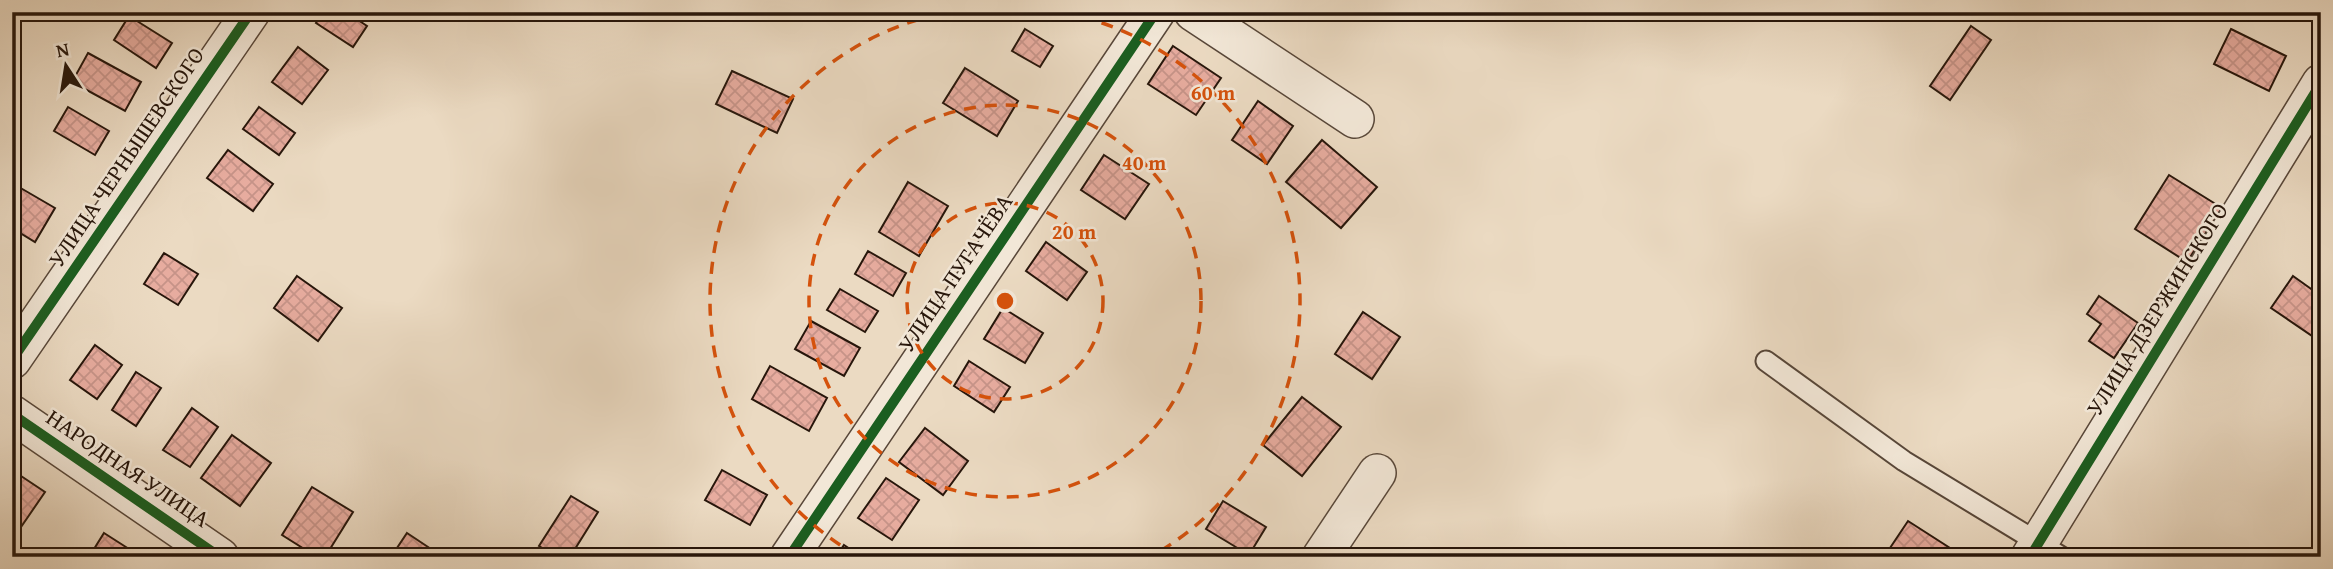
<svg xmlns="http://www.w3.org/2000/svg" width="2333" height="569" font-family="'Gentium Book Plus',serif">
	<defs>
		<pattern id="building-cross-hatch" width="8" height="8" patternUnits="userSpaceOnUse" patternTransform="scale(1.75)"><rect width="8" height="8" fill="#e7ac9f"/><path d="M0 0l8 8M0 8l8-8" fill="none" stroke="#c69388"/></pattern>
	</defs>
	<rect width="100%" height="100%" fill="#ebdac2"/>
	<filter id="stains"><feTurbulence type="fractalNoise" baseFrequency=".00286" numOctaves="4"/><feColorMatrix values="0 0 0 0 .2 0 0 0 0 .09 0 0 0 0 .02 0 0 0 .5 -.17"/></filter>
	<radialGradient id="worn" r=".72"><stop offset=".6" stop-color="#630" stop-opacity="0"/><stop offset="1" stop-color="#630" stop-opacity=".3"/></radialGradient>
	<g fill="url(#building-cross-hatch)" stroke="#27160b" stroke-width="2">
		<polygon points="323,12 346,12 367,26 353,47 316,23"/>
		<polygon points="129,16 172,43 156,68 114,40"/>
		<polygon points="1971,26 1991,40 1950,100 1930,86"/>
		<polygon points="1025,29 1053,46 1040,67 1012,51"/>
		<polygon points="2231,29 2286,56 2269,91 2214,64"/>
		<polygon points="1173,46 1221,78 1196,115 1148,84"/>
		<polygon points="298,47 328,70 302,104 272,82"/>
		<polygon points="88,53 141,82 125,111 72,82"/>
		<polygon points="965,68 1018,101 997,136 943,103"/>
		<polygon points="732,71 793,99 777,133 716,104"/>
		<polygon points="1258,101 1293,126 1267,164 1232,140"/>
		<polygon points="68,107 109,131 95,155 54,131"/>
		<polygon points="259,107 295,133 279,155 243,129"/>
		<polygon points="1322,140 1377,187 1341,228 1286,182"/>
		<polygon points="228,150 273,184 253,211 207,178"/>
		<polygon points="1104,155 1149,184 1125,219 1081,190"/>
		<polygon points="2169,175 2222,208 2187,262 2135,229"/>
		<polygon points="908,182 948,206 919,256 879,232"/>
		<polygon points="12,183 55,208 35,242 12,228"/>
		<polygon points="1046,242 1087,272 1067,300 1026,271"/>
		<polygon points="868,251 906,273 893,296 855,274"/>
		<polygon points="164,253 198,274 178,305 144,284"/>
		<polygon points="297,276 342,308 318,341 274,308"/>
		<polygon points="2293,276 2321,296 2321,342 2271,308"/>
		<polygon points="840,289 878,311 865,332 827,310"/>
		<polygon points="2099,296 2138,323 2114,358 2089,341 2101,324 2087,314"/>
		<polygon points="1003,308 1043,333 1025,363 984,339"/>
		<polygon points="1363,312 1400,337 1372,379 1335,354"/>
		<polygon points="811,321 860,348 844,376 795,349"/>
		<polygon points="95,345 122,365 97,399 70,380"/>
		<polygon points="969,361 1010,387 994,412 954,386"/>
		<polygon points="770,366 827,398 809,431 752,399"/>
		<polygon points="136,372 161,388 136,426 112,410"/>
		<polygon points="1302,397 1341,427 1302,476 1263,445"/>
		<polygon points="192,408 218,427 190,467 163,450"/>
		<polygon points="925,428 968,461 943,495 899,462"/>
		<polygon points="232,435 271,463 240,506 201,478"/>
		<polygon points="722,470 767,495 750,525 705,500"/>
		<polygon points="15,472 45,492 19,530 12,526 12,475"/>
		<polygon points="886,478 919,500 892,540 858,518"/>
		<polygon points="312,487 353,512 325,557 317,557 282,535"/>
		<polygon points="571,496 598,512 570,557 557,557 539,546"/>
		<polygon points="1223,501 1266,527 1249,555 1206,529"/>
		<polygon points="1908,521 1964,557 1884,557"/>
		<polygon points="104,533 129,549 124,557 89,557"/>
		<polygon points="407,533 443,557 391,557"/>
		<polygon points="844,545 862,557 836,557"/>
	</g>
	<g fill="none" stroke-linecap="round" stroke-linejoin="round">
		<defs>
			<polyline id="lane" points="1766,361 1904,461 2062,557"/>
			<g id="street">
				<polyline points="1193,12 1355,119"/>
				<polyline points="12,360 251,12"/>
				<polyline points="12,414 220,557"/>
				<polyline points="789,557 1156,12"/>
				<polyline points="1321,557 1377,473"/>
				<polyline points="2030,557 2321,83"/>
			</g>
		</defs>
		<use href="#lane" stroke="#584739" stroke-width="23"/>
		<use href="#street" stroke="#584739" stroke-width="40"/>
		<use href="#lane" stroke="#f2e7d7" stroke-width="19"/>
		<use href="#street" stroke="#f2e7d7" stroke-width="37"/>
		<defs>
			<g id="cycleway">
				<polyline points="12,360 251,12"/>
				<polyline points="12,414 220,557"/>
				<polyline points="789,557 1156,12"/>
				<polyline points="2030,557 2321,83"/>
			</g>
		</defs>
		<use href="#cycleway" stroke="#f2e7d7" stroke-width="15"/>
		<use href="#cycleway" stroke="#1b5e20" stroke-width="10"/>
	</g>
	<g fill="none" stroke="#d5520c" stroke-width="3.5" stroke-dasharray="12 9">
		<circle cx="1005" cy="301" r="98"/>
		<circle cx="1005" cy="301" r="196"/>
		<path d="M858 556A294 294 0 0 1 949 12M1061 12A294 294 0 0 1 1152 556"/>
	</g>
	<g text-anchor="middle" stroke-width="5" stroke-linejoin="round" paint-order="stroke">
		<g font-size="23" fill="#27160b" stroke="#f2e7d7">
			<text transform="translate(126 157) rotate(-56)" y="8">УЛИЦА ЧЕРНЫШЕВСКОГО</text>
			<text transform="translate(955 273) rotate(-56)" y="8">УЛИЦА ПУГАЧЁВА</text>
			<text transform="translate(2157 309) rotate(-58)" y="8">УЛИЦА ДЗЕРЖИНСКОГО</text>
			<text transform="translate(128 468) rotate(34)" y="8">НАРОДНАЯ УЛИЦА</text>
		</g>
	</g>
	<circle cx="1005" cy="301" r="10" fill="#d5520c" stroke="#f2e7d7" stroke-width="3.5"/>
	<g font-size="21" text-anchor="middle" font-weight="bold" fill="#d5520c" stroke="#f2e7d7" stroke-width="5" stroke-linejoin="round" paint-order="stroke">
		<text x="1213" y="100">60 m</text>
		<text x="1144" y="170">40 m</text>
		<text x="1074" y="239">20 m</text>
	</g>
	<rect width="2333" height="569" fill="none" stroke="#ebdac2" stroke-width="42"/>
	<rect x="14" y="14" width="2305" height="541" fill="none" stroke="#27160b" stroke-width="3.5"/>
	<rect x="21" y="21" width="2291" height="527" fill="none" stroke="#27160b" stroke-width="2"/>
	<g transform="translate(66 66) rotate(348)" stroke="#f2e7d7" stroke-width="5" paint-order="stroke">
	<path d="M0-5L12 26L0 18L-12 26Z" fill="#27160b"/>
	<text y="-10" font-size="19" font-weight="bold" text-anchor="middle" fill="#27160b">N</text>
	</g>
	<rect width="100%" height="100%" filter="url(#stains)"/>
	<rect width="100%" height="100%" fill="url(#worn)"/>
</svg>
